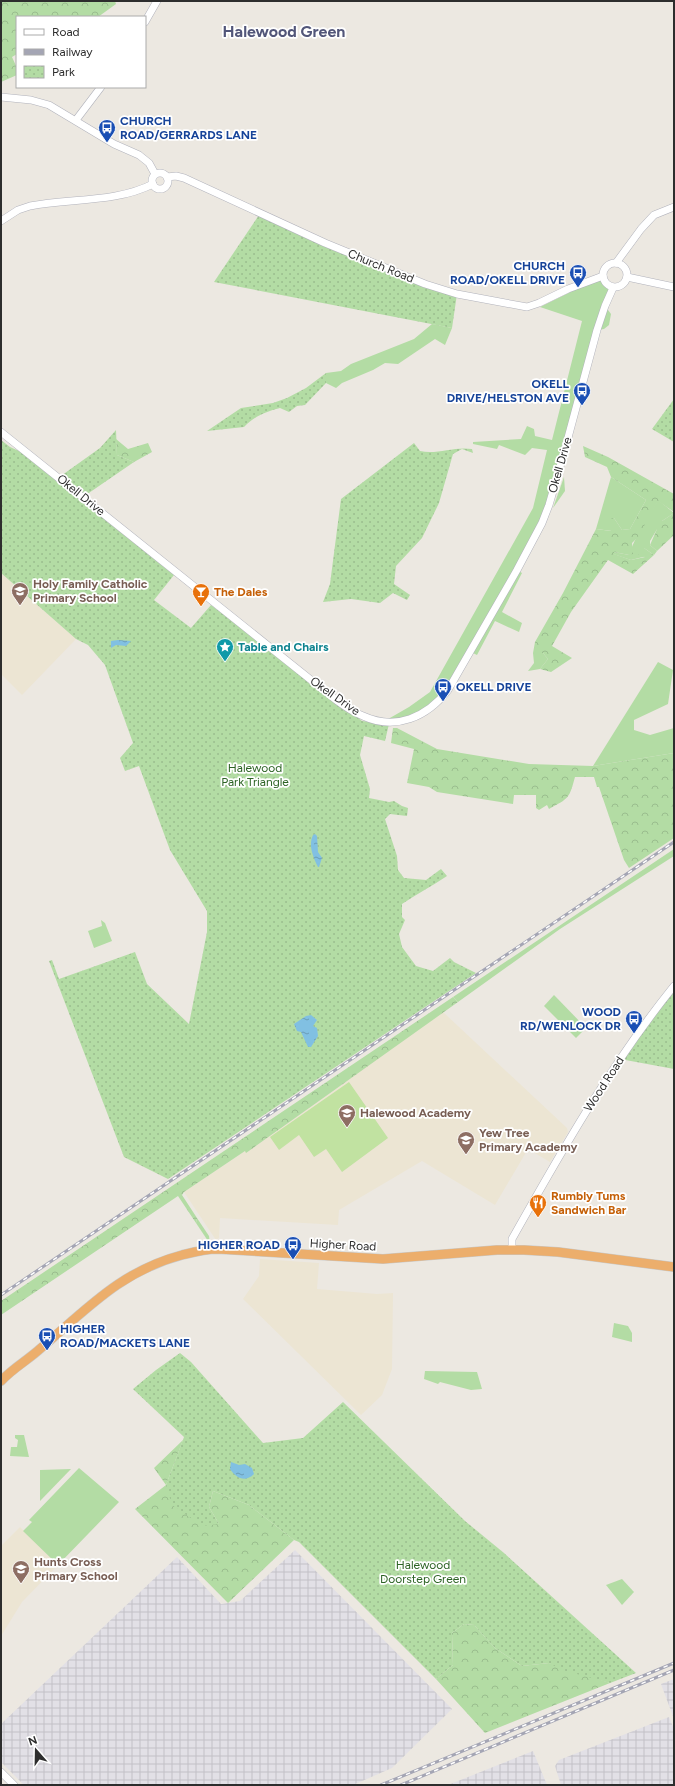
<svg xmlns="http://www.w3.org/2000/svg" width="675" height="1786" font-family="Figtree,sans-serif">
	<defs>
		<pattern id="industrial-grid" width="8" height="8" patternUnits="userSpaceOnUse"><rect width="8" height="8" fill="#e2e0e6"/><path d="M0 4h8M4 0v8" fill="none" stroke="#c2c0c6"/></pattern>
		<pattern id="forest-crowns" width="20" height="18" patternUnits="userSpaceOnUse"><rect width="20" height="18" fill="#b3dca4"/><path d="M2 6a3 3 0 1 1 6 0M12 15a3 3 0 1 1 6 0" fill="none" stroke="#9abd8e"/></pattern>
		<pattern id="park-dots" width="8" height="8" patternUnits="userSpaceOnUse"><rect width="8" height="8" fill="#b3dca4"/><path d="M2 2h.1M6 6h.1" fill="none" stroke="#9abd8e" stroke-width="1.8" stroke-linecap="round"/></pattern>
		<pattern id="water-ripples" width="26" height="14" patternUnits="userSpaceOnUse"><rect width="26" height="14" fill="#81c0e2"/><path d="M2 4q2-2 4 0t4 0M15 11q2-2 4 0t4 0" fill="none" stroke="#6a9cb8"/></pattern>
	</defs>
	<rect width="100%" height="100%" fill="#ece8e1"/>
	<g fill="url(#industrial-grid)">
		<polygon points="295,1550 452,1709 392,1768 353,1785 24,1785 1,1762 1,1724 177,1557 221,1604 240,1601"/>
		<polygon points="674,1679 674,1719 661,1684"/>
		<polygon points="669,1717 674,1729 674,1785 561,1785 555,1766 559,1760"/>
		<polygon points="533,1751 547,1785 448,1785"/>
	</g>
	<g fill="#ece5d3">
		<polygon points="1,573 76,639 22,695 1,674"/>
		<polygon points="443,1012 567,1128 568,1132 550,1162 528,1149 495,1205 422,1161 339,1210 338,1225 220,1218 219,1238 216,1240 184,1192 245,1151 247,1152"/>
		<polygon points="260,1259 319,1263 317,1289 377,1294 393,1293 392,1369 382,1395 361,1415 243,1299 259,1276"/>
		<polygon points="20,1527 58,1565 22,1602 1,1636 1,1546"/>
	</g>
	<g fill="#b3dca4">
		<polygon points="603,276 605,283 613,288 605,306 611,314 609,325 604,329 597,330 549,505 517,570 522,573 502,612 522,623 519,632 495,621 477,655 471,652 437,703 414,718 383,722 409,707 430,692 533,508 547,450 532,448 525,455 499,445 497,449 473,444 473,442 521,439 527,426 534,429 535,436 552,440 582,321 540,307"/>
		<polygon points="432,324 452,328 445,345 435,339 398,364 385,363 373,370 342,383 336,388 326,383 326,373 341,371 351,364 414,339"/>
		<polygon points="564,477 565,491 553,508"/>
		<polygon points="611,477 646,500 630,529 622,530 614,518 612,531 596,529"/>
		<path d="M 658,500 L 674,513 L 662,521 L 650,541 L 650,545 L 657,551 L 654,555 L 644,548 L 647,556 L 631,560 L 613,554 L 614,552 L 629,555 C 635,536 648,518 658,500 Z"/>
		<polygon points="533,653 543,653 548,659 540,669 528,671 534,663"/>
		<polygon points="658,662 673,670 668,704 634,720 634,730 650,735 674,728 674,753 593,766"/>
		<polygon points="674,849 674,856 560,929 458,1002 453,997"/>
		<polygon points="101,920 105,923 112,941 94,948 88,931 102,926"/>
		<polygon points="554,995 586,1028 576,1038 544,1006"/>
		<polygon points="197,1218 209,1236 210,1244 196,1223"/>
		<polygon points="614,1323 628,1326 632,1333 632,1342 612,1337"/>
		<polygon points="425,1371 477,1372 482,1389 471,1390 440,1382 438,1384 424,1379"/>
		<polygon points="15,1435 24,1435 29,1457 10,1456 11,1447 17,1447 18,1440 15,1438"/>
		<polygon points="79,1468 119,1502 58,1565 23,1531 32,1522 29,1520"/>
		<polygon points="71,1469 40,1501 40,1470"/>
		<polygon points="622,1579 634,1592 622,1605 606,1585"/>
	</g>
	<g fill="url(#forest-crowns)">
		<polygon points="1,1 115,1 116,4 98,17 17,17 17,54 12,57 17,68 17,75 1,82"/>
		<polygon points="116,439 128,449 148,443 152,452 134,462 117,455"/>
		<polygon points="583,446 608,457 674,494 674,512 658,501 638,537 632,543 633,554 629,555 614,552 614,554 631,560 645,557 638,555 644,548 654,555 633,574 608,560 571,612 552,646 572,658 551,672 540,669 548,659 543,653 533,653 535,642 563,593 596,529 611,531 610,525 611,518 614,518 622,530 630,529 646,500 611,477 607,467 585,457"/>
		<polygon points="674,513 674,535 657,551 650,545 657,529 655,523 658,519 662,521"/>
		<path d="M 393,728 L 397,728 L 437,749 L 529,764 L 593,766 L 674,753 L 674,838 L 629,868 L 624,860 L 599,787 L 597,787 L 594,777 L 575,777 C 569,799 569,798 549,809 L 547,805 L 539,810 L 536,808 L 536,795 L 514,795 L 513,804 L 437,792 L 429,787 L 407,783 L 414,749 L 391,743 Z"/>
		<polygon points="453,997 458,1002 246,1153 245,1151 184,1192 182,1195 197,1218 196,1223 178,1196 1,1315 1,1301"/>
		<polygon points="183,1440 166,1485 219,1524 209,1507 213,1491 249,1505 294,1540 228,1603 135,1509 166,1485 154,1468"/>
		<polygon points="464,1624 474,1625 495,1648 522,1666 549,1663 610,1683 485,1733 436,1679 453,1665 452,1633"/>
	</g>
	<g fill="url(#park-dots)">
		<polygon points="259,215 457,294 452,328 214,282"/>
		<path d="M 326,373 L 326,383 L 305,405 L 297,406 L 289,412 L 280,408 C 265,412 255,416 244,427 L 207,431 L 241,408 L 273,403 L 287,398 L 306,388 Z"/>
		<polygon points="674,399 674,442 652,429"/>
		<polygon points="116,430 117,455 134,462 83,497 58,478 100,448"/>
		<path d="M 1,440 L 10,447 L 21,452 L 174,575 L 154,600 L 191,628 L 211,605 L 362,721 L 389,724 L 385,741 L 364,736 L 360,755 L 370,789 L 369,798 L 389,802 L 394,801 L 402,806 L 408,808 L 407,816 L 390,814 L 385,819 L 397,856 L 398,870 L 404,878 L 426,880 L 441,869 L 447,876 C 432,886 417,894 402,904 L 402,917 L 405,920 L 399,934 L 402,947 L 416,966 L 433,971 L 450,958 L 454,962 L 476,973 L 168,1179 L 124,1157 L 49,961 L 52,960 L 59,979 L 135,952 L 147,984 L 189,1024 L 207,932 L 207,911 L 170,850 L 139,766 L 125,771 L 120,758 L 133,743 L 105,665 L 88,645 L 76,639 L 1,573 Z"/>
		<path d="M 414,443 L 420,451 C 437,455 454,446 472,449 L 473,453 L 462,449 L 453,454 L 439,503 L 422,538 L 396,566 L 394,584 L 410,595 L 407,600 L 393,593 L 380,603 L 351,599 L 323,602 L 330,584 L 341,499 Z"/>
		<polygon points="674,986 674,1069 620,1059"/>
		<polygon points="180,1353 191,1362 263,1443 303,1438 343,1402 465,1521 504,1553 636,1673 610,1683 562,1670 549,1663 522,1666 495,1648 474,1625 464,1624 452,1633 453,1665 436,1679 299,1542 294,1540 249,1505 213,1491 209,1507 219,1524 202,1526 172,1505 166,1485 184,1437 133,1389 156,1370"/>
	</g>
	<polygon fill="#c1e2a1" points="349,1082 388,1138 342,1172 326,1149 314,1157 299,1135 279,1150 270,1137"/>
	<g fill="url(#water-ripples)">
		<polygon points="118,640 131,641 126,646 116,645 111,648 111,641"/>
		<path d="M 315,834 L 317,836 L 318,852 L 322,858 L 319,867 L 318,867 C 313,857 308,845 313,835 Z"/>
		<polygon points="311,1015 317,1020 313,1026 317,1028 318,1036 311,1047 308,1047 301,1032 297,1031 294,1024 306,1016"/>
		<path d="M 231,1462 L 239,1465 L 245,1464 L 252,1468 L 254,1474 C 245,1483 236,1478 230,1469 Z"/>
	</g>
	<g fill="none" stroke-linecap="round" stroke-linejoin="round">
		<defs>
			<g id="secondary">
				<polyline points="145,22 157,1"/>
				<polyline points="1,97 31,100 49,105 114,144 139,155 149,163 155,174"/>
				<polyline points="76,120 101,87"/>
				<circle cx="160" cy="181" r="8"/>
				<polyline points="167,177 176,176 184,178 325,243 425,284 457,294 527,307 539,303 568,289 603,276"/>
				<path d="M 1,221 L 18,210 L 30,206 C 71,198 115,203 153,184"/>
				<circle cx="615" cy="275" r="12"/>
				<polyline points="616,263 641,229 654,215 674,207"/>
				<polyline points="627,277 674,287"/>
				<path d="M 1,432 L 336,700 C 344,706 353,712 363,716 C 396,731 427,717 448,690 L 517,570 L 542,523 L 549,505 L 562,460 L 597,330 L 605,306 L 613,288"/>
				<path d="M 512,1250 L 512,1239 C 561,1152 611,1064 674,986"/>
				<polyline points="1,1772 14,1785"/>
			</g>
			<path id="highway" d="M 1,1381 C 13,1368 28,1360 41,1348 C 87,1309 121,1271 182,1255 C 194,1252 205,1249 218,1249 L 383,1259 L 497,1250 L 524,1250 L 558,1252 L 674,1267"/>
		</defs>
		<use href="#secondary" stroke="#b1b2bb" stroke-width="8"/>
		<use href="#highway" stroke="#c8c8c8" stroke-width="10"/>
		<use href="#secondary" stroke="#fff" stroke-width="7"/>
		<use href="#highway" stroke="#ecae6c" stroke-width="9"/>
		<defs>
			<g id="rail">
				<polyline points="1,1295 674,842"/>
				<polyline points="381,1785 674,1663"/>
				<polyline points="401,1785 674,1670"/>
			</g>
		</defs>
		<use href="#rail" stroke="#a4a5b4" stroke-width="3"/>
		<use href="#rail" stroke="#fff" stroke-width="1.5" stroke-dasharray="4.5" stroke-linecap="butt"/>
	</g>
	<defs>
		<symbol id="bus-pin" viewBox="-11 -11 22 30"><path d="M0 17L-7.5 6A9.5 9.5 0 1 1 7.5 6Z" fill="#1a4fb4" stroke="#fff"/><path d="M-5-6H5V4H4V6H2V4H-2V6H-4V4H-5ZM-3.5-4V0h7V-4ZM-3.5 1.2v1.5H-2V1.2ZM2 1.2v1.5H3.5V1.2Z" fill="#fff"/></symbol>
		<symbol id="school-pin" viewBox="-11 -11 22 30"><path d="M0 17L-7.5 6A9.5 9.5 0 1 1 7.5 6Z" fill="#8d6e63" stroke="#fff"/><path d="M0-5L7-2L0 1L-7-2ZM-4 1L0 2.5L4 1V4Q0 6-4 4Z" fill="#fff"/></symbol>
		<symbol id="bar-pin" viewBox="-11 -11 22 30"><path d="M0 17L-7.5 6A9.5 9.5 0 1 1 7.5 6Z" fill="#e8710a" stroke="#fff"/><path d="M-6-5H6L.8 .8V4.5H3.5V6h-7V4.5H-.8V.8Z" fill="#fff"/></symbol>
		<symbol id="sight-pin" viewBox="-11 -11 22 30"><path d="M0 17L-7.5 6A9.5 9.5 0 1 1 7.5 6Z" fill="#0f9aa8" stroke="#fff"/><path d="M0-6L1.8-2.2L6-1.7L2.9 1.2L3.7 5.4L0 3.3L-3.7 5.4L-2.9 1.2L-6-1.7L-1.8-2.2Z" fill="#fff"/></symbol>
		<symbol id="restaurant-pin" viewBox="-11 -11 22 30"><path d="M0 17L-7.5 6A9.5 9.5 0 1 1 7.5 6Z" fill="#e8710a" stroke="#fff"/><path d="M-5-6h1v4h1v-4h1v4h1v-4h1v5L-1.5 .5V6h-2V.5L-5-1ZM5-6V6H3V1.5H1.5Q1.5-4 5-6Z" fill="#fff"/></symbol>
	</defs>
	<g fill-rule="evenodd">
		<use href="#bus-pin" x="97" y="118" width="20" height="27"/>
		<use href="#bus-pin" x="568" y="263" width="20" height="27"/>
		<use href="#bus-pin" x="572" y="381" width="20" height="27"/>
		<use href="#school-pin" x="10" y="581" width="20" height="27"/>
		<use href="#bar-pin" x="191" y="582" width="20" height="27"/>
		<use href="#sight-pin" x="215" y="637" width="20" height="27"/>
		<use href="#bus-pin" x="433" y="677" width="20" height="27"/>
		<use href="#bus-pin" x="624" y="1009" width="20" height="27"/>
		<use href="#school-pin" x="337" y="1103" width="20" height="27"/>
		<use href="#school-pin" x="456" y="1130" width="20" height="27"/>
		<use href="#restaurant-pin" x="528" y="1193" width="20" height="27"/>
		<use href="#bus-pin" x="283" y="1235" width="20" height="27"/>
		<use href="#bus-pin" x="37" y="1326" width="20" height="27"/>
		<use href="#school-pin" x="11" y="1559" width="20" height="27"/>
	</g>
	<g text-anchor="middle" stroke-width="3.5" stroke-linejoin="round" paint-order="stroke">
		<g font-size="12" font-weight="bold" fill="#164399" stroke="#fff" text-anchor="end">
			<text x="120" y="125" text-anchor="start">CHURCH<tspan x="120" dy="14">ROAD/GERRARDS LANE</tspan></text>
			<text x="565" y="270">CHURCH<tspan x="565" dy="14">ROAD/OKELL DRIVE</tspan></text>
			<text x="569" y="388">OKELL<tspan x="569" dy="14">DRIVE/HELSTON AVE</tspan></text>
			<text x="456" y="691" text-anchor="start">OKELL DRIVE</text>
			<text x="621" y="1016">WOOD<tspan x="621" dy="14">RD/WENLOCK DR</tspan></text>
			<text x="280" y="1249">HIGHER ROAD</text>
			<text x="60" y="1333" text-anchor="start">HIGHER<tspan x="60" dy="14">ROAD/MACKETS LANE</tspan></text>
		</g>
		<g font-size="12" fill="#2d2d2d" stroke="#fff">
			<text transform="translate(381 266) rotate(22)" y="4">Church Road</text>
			<text transform="translate(560 465) rotate(-74)" y="4">Okell Drive</text>
			<text transform="translate(81 495) rotate(39)" y="4">Okell Drive</text>
			<text transform="translate(335 696) rotate(35)" y="4">Okell Drive</text>
			<text transform="translate(604 1084) rotate(-57)" y="4">Wood Road</text>
			<text transform="translate(343 1245) rotate(3)" y="4">Higher Road</text>
		</g>
		<g font-size="12" font-weight="bold" fill="#785e54" stroke="#fff" text-anchor="start">
			<text x="33" y="588">Holy Family Catholic<tspan x="33" dy="14">Primary School</tspan></text>
			<text x="360" y="1117">Halewood Academy</text>
			<text x="479" y="1137">Yew Tree<tspan x="479" dy="14">Primary Academy</tspan></text>
			<text x="34" y="1566">Hunts Cross<tspan x="34" dy="14">Primary School</tspan></text>
		</g>
		<g font-size="12" font-weight="bold" fill="#c56008" stroke="#fff" text-anchor="start">
			<text x="214" y="596">The Dales</text>
			<text x="551" y="1200">Rumbly Tums<tspan x="551" dy="14">Sandwich Bar</tspan></text>
		</g>
		<g font-size="12" font-weight="bold" fill="#0d838f" stroke="#fff" text-anchor="start">
			<text x="238" y="651">Table and Chairs</text>
		</g>
		<g font-size="12" fill="#2c6324" stroke="#fff">
			<text x="255" y="772">Halewood<tspan x="255" dy="14">Park Triangle</tspan></text>
			<text x="423" y="1569">Halewood<tspan x="423" dy="14">Doorstep Green</tspan></text>
		</g>
		<g font-size="16" font-weight="bold" fill="#525679" stroke="#fff">
			<text x="284" y="37">Halewood Green</text>
		</g>
	</g>
	<rect width="675" height="1786" fill="none" stroke="#2d2d2d" stroke-width="4"/>
	<rect x="16" y="16" width="130" height="72" fill="#ffffff" stroke="#ababab"/>
	<rect x="24" y="29" width="20" height="6" fill="#ffffff" stroke="#ababab"/>
	<text x="52" y="36" font-size="12" fill="#2d2d2d">Road</text>
	<rect x="24" y="49" width="20" height="6" fill="#a4a5b4" stroke="#ababab"/>
	<text x="52" y="56" font-size="12" fill="#2d2d2d">Railway</text>
	<rect x="24" y="66" width="20" height="12" fill="url(#park-dots)" stroke="#ababab"/>
	<text x="52" y="76" font-size="12" fill="#2d2d2d">Park</text>
	<g transform="translate(36 1750) rotate(340)" stroke="#ffffff" stroke-width="3" paint-order="stroke">
	<path d="M0-3L7 15L0 10L-7 15Z" fill="#2d2d2d"/>
	<text y="-6" font-size="11" font-weight="bold" text-anchor="middle" fill="#2d2d2d">N</text>
	</g>
</svg>
